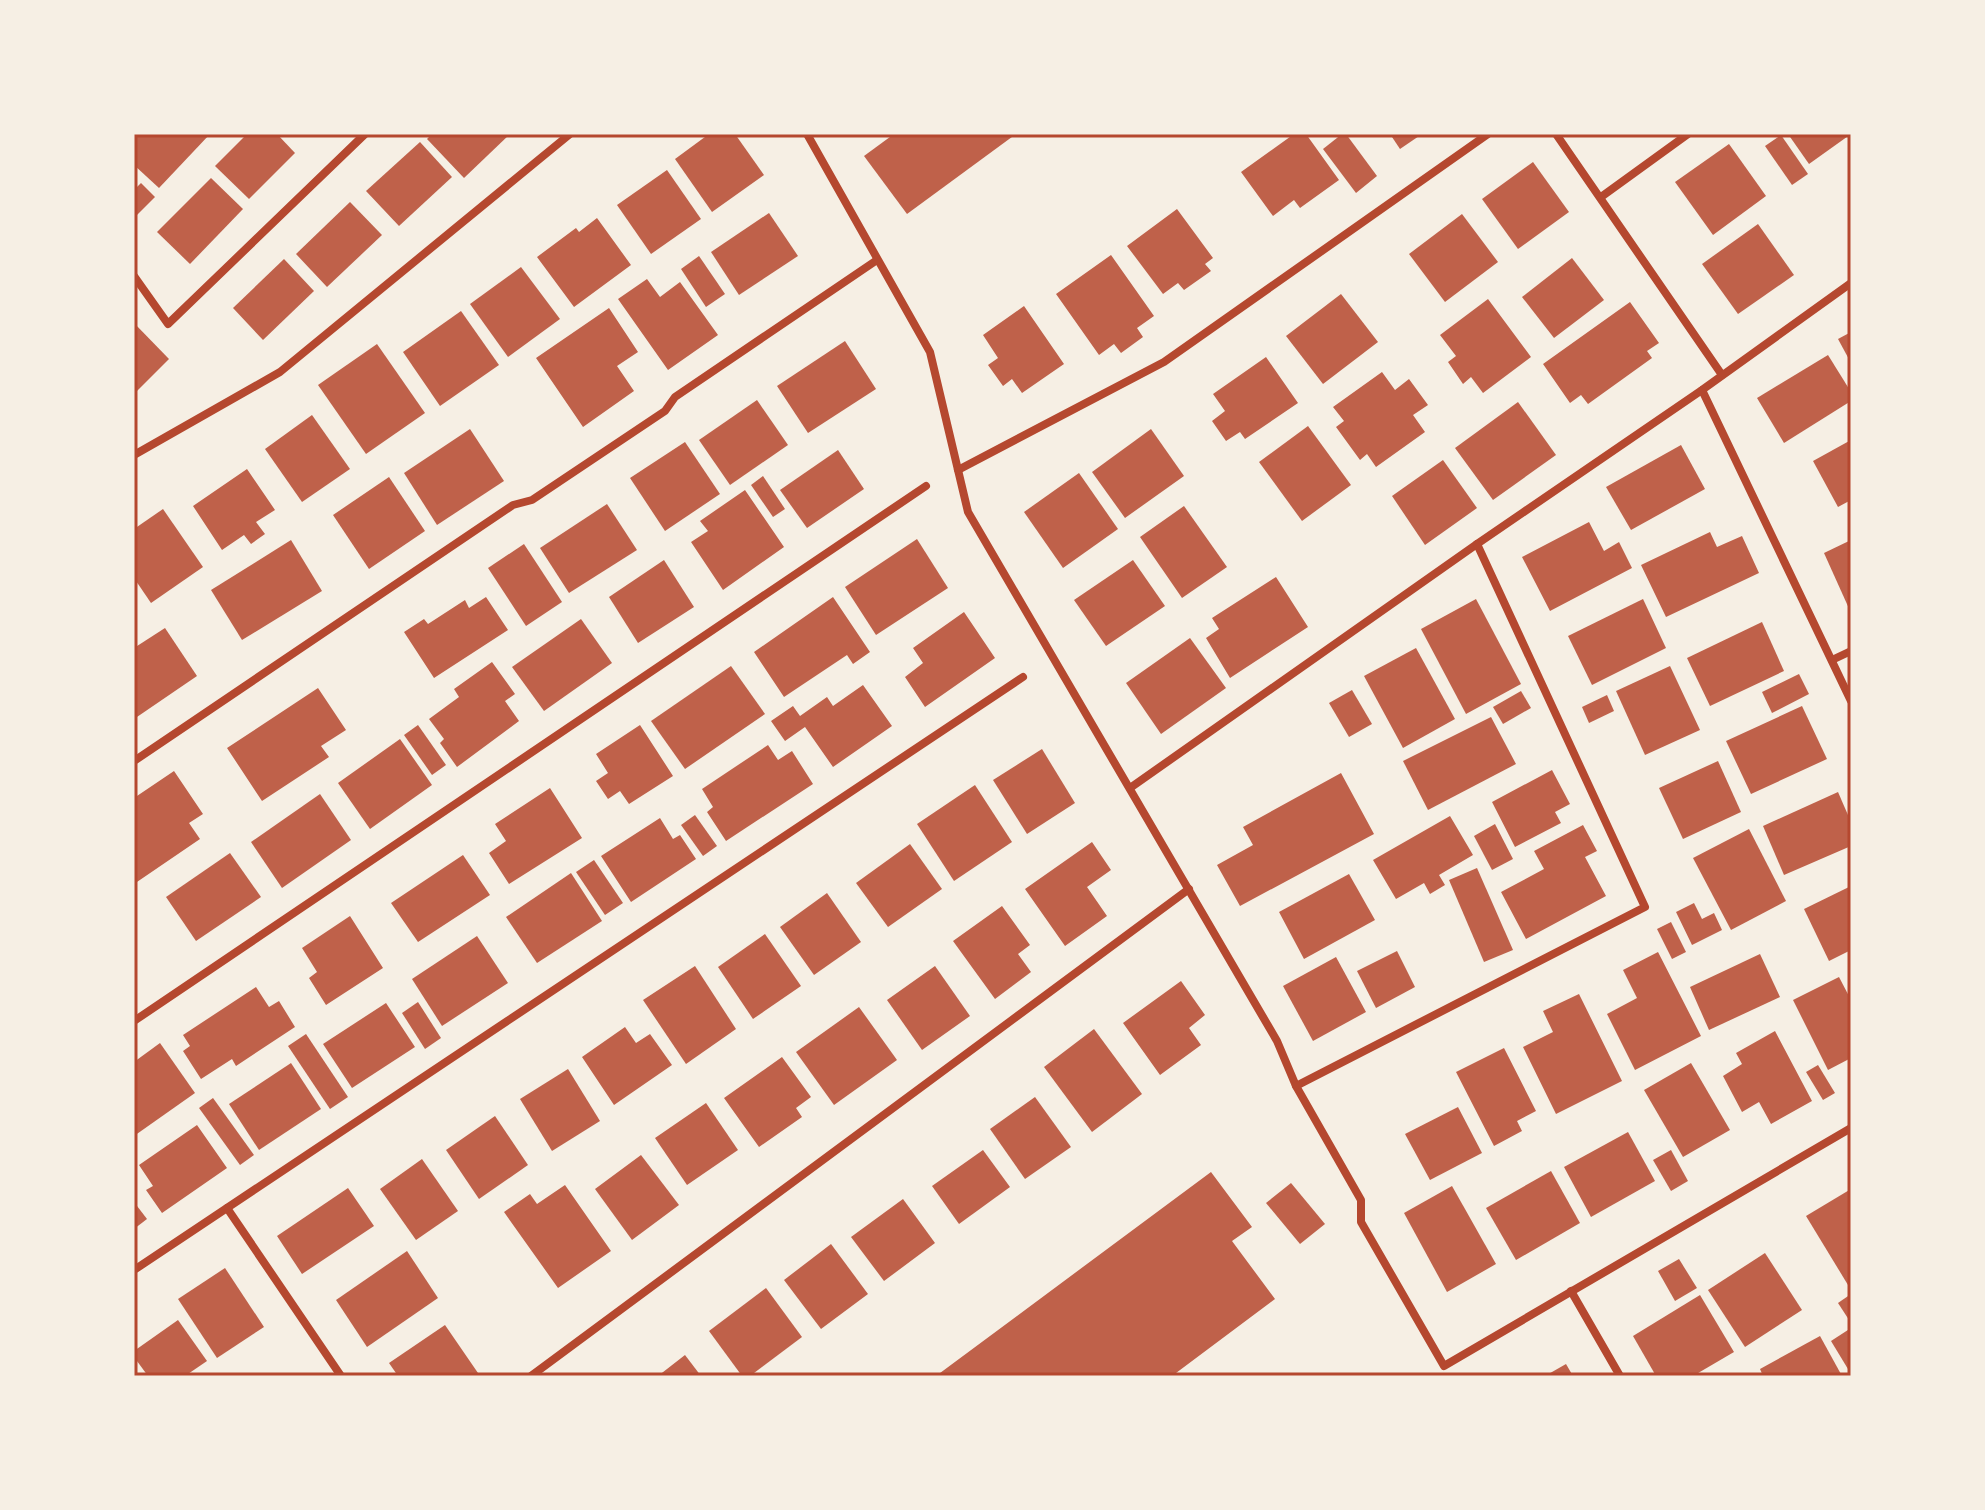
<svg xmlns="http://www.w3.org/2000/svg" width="1985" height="1510" font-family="'DM Sans',sans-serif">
	<rect width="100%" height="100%" fill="#f6efe4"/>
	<g fill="#bf614a">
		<polygon points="139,134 210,134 159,188 134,165 134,139"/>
		<polygon points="247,134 277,134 295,153 249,199 215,166"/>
		<polygon points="432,134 510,134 464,178 427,139"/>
		<polygon points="709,134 735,134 764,175 712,212 675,159"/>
		<polygon points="894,134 1016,134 907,214 864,156"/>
		<polygon points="1294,134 1306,134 1339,180 1300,208 1294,200 1273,216 1241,172"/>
		<polygon points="1342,134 1346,134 1377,176 1356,193 1323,149"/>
		<polygon points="1390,134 1422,134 1400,149"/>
		<polygon points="1788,134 1851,134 1809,164"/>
		<polygon points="1781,135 1808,174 1792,185 1765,146"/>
		<polygon points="420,142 452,177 399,226 366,191"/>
		<polygon points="1729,144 1766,196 1713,235 1675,182"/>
		<polygon points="1533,162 1569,212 1518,249 1482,199"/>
		<polygon points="667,170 701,219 651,254 617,205"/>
		<polygon points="211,178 243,209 190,264 157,232"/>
		<polygon points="141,183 155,197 134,218 134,190"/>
		<polygon points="350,202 382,235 327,287 296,254"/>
		<polygon points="1177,209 1213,258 1205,264 1211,271 1184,290 1178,283 1163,294 1127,246"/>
		<polygon points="769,213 798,256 739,295 711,252"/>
		<polygon points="1462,214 1498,262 1445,302 1409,254"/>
		<polygon points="597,218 631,265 574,307 537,257 576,228 579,232"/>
		<polygon points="1758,224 1794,275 1738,314 1702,264"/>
		<polygon points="1111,255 1154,316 1137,328 1143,337 1121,353 1114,344 1099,355 1056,294"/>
		<polygon points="699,256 725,294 706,307 681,269"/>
		<polygon points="1572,258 1604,300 1554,338 1522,297"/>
		<polygon points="284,259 314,291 263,340 233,308"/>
		<polygon points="521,267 560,319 508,357 470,304"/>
		<polygon points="647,279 660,297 680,282 718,335 668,370 618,299"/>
		<polygon points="1341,294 1378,342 1323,384 1286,336"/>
		<polygon points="1488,299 1531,357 1483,393 1471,377 1463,384 1448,362 1456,356 1440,335"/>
		<polygon points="1630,302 1659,343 1647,351 1652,358 1588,404 1581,395 1570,403 1543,364"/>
		<polygon points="1024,306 1064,364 1022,393 1012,379 1003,386 988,365 998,358 983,335"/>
		<polygon points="609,308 638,352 617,366 634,391 583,427 536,358"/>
		<polygon points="461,311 499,365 440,406 403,352"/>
		<polygon points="134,323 169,359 134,394"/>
		<polygon points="1851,332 1851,363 1838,339"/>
		<polygon points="845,341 876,389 808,433 777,386"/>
		<polygon points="377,344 425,413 366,454 318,385"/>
		<polygon points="1828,355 1851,392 1851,401 1784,443 1757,398"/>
		<polygon points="1266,357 1298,403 1245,439 1240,432 1226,441 1212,421 1225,411 1213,394"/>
		<polygon points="1382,372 1395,390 1409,379 1428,405 1413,415 1425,432 1376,467 1367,454 1360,460 1336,427 1344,421 1333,407"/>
		<polygon points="757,400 788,445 730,485 699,440"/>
		<polygon points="1518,402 1556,455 1493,500 1455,448"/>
		<polygon points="312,415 350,469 302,502 265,449"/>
		<polygon points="1308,426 1351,485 1302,521 1259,462"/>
		<polygon points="470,429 504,481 437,525 404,473"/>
		<polygon points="1151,429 1184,476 1125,518 1092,472"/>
		<polygon points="1851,440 1851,500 1838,507 1813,461"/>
		<polygon points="685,442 720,494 665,531 630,478"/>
		<polygon points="1681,445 1705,489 1631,530 1606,487"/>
		<polygon points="838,450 864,489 807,528 780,490"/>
		<polygon points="1443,460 1477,508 1425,545 1392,496"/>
		<polygon points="247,469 275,510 256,522 265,534 251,544 244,535 222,550 193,506"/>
		<polygon points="1079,473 1118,529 1063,568 1024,512"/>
		<polygon points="763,476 785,509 773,517 751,485"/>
		<polygon points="389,477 425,531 369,569 333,515"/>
		<polygon points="745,490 784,547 723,590 691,542 708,531 700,521"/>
		<polygon points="607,504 637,550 569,593 540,548"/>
		<polygon points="1184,506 1227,567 1182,598 1140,537"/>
		<polygon points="163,509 203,567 151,603 134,578 134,529"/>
		<polygon points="1589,522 1604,551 1619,542 1632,568 1550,611 1522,557"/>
		<polygon points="1710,532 1717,547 1742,536 1759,573 1666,617 1641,565"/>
		<polygon points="917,539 948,588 876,635 845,587"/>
		<polygon points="291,540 322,591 242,640 211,590"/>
		<polygon points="1851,540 1851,613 1824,553"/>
		<polygon points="524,544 562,602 526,626 488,568"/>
		<polygon points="664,560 694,607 638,643 609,597"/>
		<polygon points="1133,560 1165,606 1106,646 1074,600"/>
		<polygon points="1276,577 1308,627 1230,678 1206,638 1219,629 1212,618"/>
		<polygon points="486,597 508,630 434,678 404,632 424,619 428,624 465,600 469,608"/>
		<polygon points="833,597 870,652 853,664 847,655 784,697 754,652"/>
		<polygon points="1476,599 1521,684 1466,714 1421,629"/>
		<polygon points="1643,599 1666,648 1592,685 1568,636"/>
		<polygon points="964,612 995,658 925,707 905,677 923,663 913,648"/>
		<polygon points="581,619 612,663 544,711 512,667"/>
		<polygon points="1762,622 1784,671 1710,706 1687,658"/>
		<polygon points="165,628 197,676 134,719 134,648"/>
		<polygon points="1190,638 1226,688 1161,734 1126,683"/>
		<polygon points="1416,648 1455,719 1403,748 1364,676"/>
		<polygon points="492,662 515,694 505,701 519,721 457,767 440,743 444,739 429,719 459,697 454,689"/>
		<polygon points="731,666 765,714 685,769 651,721"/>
		<polygon points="1670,666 1700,730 1645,755 1616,691"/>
		<polygon points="1799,674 1809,694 1772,713 1762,692"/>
		<polygon points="863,685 892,726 833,767 805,727 785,741 771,721 793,706 800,716 827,697 833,706"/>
		<polygon points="318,688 346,730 321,746 329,757 262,801 227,748"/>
		<polygon points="1352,690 1372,724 1349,737 1329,703"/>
		<polygon points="1521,691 1531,708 1503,724 1493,707"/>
		<polygon points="1607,695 1614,711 1589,723 1582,707"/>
		<polygon points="1802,706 1827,759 1751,794 1726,741"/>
		<polygon points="1491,717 1516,764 1428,810 1403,761"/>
		<polygon points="418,725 446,765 432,775 404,735"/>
		<polygon points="640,725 673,776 629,804 620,791 608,799 596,781 608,773 596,754"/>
		<polygon points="400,739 432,785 370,829 338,783"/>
		<polygon points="768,745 778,760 792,751 813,784 726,841 707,812 713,807 702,789"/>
		<polygon points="1042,749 1075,803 1027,834 993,780"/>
		<polygon points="1718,761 1741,812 1683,839 1659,788"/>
		<polygon points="1552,770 1570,804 1555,812 1561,823 1515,847 1492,802"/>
		<polygon points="174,771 203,814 189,823 200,839 134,884 134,798"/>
		<polygon points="1341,773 1374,834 1240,906 1217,865 1253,845 1243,827"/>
		<polygon points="975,785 1012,842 954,881 917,824"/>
		<polygon points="550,788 582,838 509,884 489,853 506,841 495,824"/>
		<polygon points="1838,792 1851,822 1851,846 1784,875 1763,826"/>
		<polygon points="320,794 351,840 282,888 251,842"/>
		<polygon points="695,815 717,846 703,856 681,825"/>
		<polygon points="1450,816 1473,855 1439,875 1445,885 1430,894 1424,883 1396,899 1373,860"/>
		<polygon points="660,818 673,839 680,835 696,859 631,902 601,856"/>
		<polygon points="1495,824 1513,859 1492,870 1474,836"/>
		<polygon points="1583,825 1597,851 1585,857 1606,896 1526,939 1501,892 1544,869 1534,851"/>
		<polygon points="1749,829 1786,901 1731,930 1693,858"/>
		<polygon points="1092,842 1111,870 1087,887 1107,916 1065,946 1025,889"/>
		<polygon points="910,844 942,889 888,927 856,883"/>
		<polygon points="230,853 261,897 196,941 166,897"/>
		<polygon points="463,855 490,895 418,942 391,903"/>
		<polygon points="594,860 623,903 605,915 576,872"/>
		<polygon points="1477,868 1513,950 1484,962 1449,880"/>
		<polygon points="571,873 602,921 537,963 506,917"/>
		<polygon points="1349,874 1375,920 1304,959 1279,912"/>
		<polygon points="1851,886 1851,950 1829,961 1804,909"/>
		<polygon points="827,893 861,942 814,975 780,927"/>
		<polygon points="1694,903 1702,919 1714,913 1722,930 1692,945 1676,912"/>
		<polygon points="1002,906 1030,945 1018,954 1031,972 995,999 953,941"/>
		<polygon points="350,916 383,968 326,1005 309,978 317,972 302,948"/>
		<polygon points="1671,922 1686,952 1672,959 1657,929"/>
		<polygon points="765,934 801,986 753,1019 718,967"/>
		<polygon points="477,936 508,983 442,1026 412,979"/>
		<polygon points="1397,951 1415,987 1376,1008 1357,971"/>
		<polygon points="1658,952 1701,1036 1635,1070 1607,1014 1637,998 1623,970"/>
		<polygon points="1760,954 1780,997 1709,1030 1690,987"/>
		<polygon points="1336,957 1366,1012 1313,1041 1283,986"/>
		<polygon points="695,966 736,1029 686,1064 643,1000"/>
		<polygon points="935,966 970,1016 922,1050 887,1000"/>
		<polygon points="1839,977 1851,1000 1851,1058 1828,1070 1793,1000"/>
		<polygon points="1181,981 1205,1015 1189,1028 1201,1045 1160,1075 1123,1023"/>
		<polygon points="256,987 269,1007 279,1001 295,1027 236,1066 232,1059 201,1079 183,1051 190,1046 183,1035"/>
		<polygon points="1579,994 1622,1081 1556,1114 1523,1047 1553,1032 1543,1011"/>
		<polygon points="418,1002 441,1038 425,1049 402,1013"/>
		<polygon points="386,1003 415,1047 352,1088 323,1044"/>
		<polygon points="859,1007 897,1060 834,1105 796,1052"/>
		<polygon points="625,1027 636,1043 650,1034 672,1065 614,1105 582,1057"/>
		<polygon points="1094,1029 1142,1094 1092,1132 1044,1067"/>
		<polygon points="1775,1031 1812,1101 1771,1124 1759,1102 1742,1112 1723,1076 1742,1064 1736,1053"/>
		<polygon points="306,1034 348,1097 330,1109 288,1046"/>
		<polygon points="160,1043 195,1093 134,1136 134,1062"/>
		<polygon points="1504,1048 1536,1111 1517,1121 1522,1131 1494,1146 1456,1072"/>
		<polygon points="782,1057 811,1097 796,1108 802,1117 759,1147 724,1098"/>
		<polygon points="291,1063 321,1109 259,1150 229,1104"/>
		<polygon points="1691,1063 1730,1130 1683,1157 1644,1090"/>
		<polygon points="1818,1065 1835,1093 1823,1100 1806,1072"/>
		<polygon points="568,1069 600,1121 552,1151 520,1099"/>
		<polygon points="1035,1097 1071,1147 1025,1179 990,1129"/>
		<polygon points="213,1098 254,1155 240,1165 199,1108"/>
		<polygon points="706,1103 738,1150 687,1185 655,1138"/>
		<polygon points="1458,1107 1482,1153 1430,1180 1405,1134"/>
		<polygon points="495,1116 528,1165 479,1199 446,1150"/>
		<polygon points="197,1125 227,1168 162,1213 146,1190 153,1186 139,1165"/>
		<polygon points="1628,1132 1655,1181 1591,1217 1564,1167"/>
		<polygon points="983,1150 1010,1187 959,1224 932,1186"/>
		<polygon points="1671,1150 1688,1181 1671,1191 1653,1160"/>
		<polygon points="641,1155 679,1205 632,1240 595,1189"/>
		<polygon points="422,1159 458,1211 416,1240 380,1189"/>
		<polygon points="1551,1171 1580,1223 1516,1260 1486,1208"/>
		<polygon points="1211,1172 1252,1227 1232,1241 1275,1299 1172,1376 936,1376"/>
		<polygon points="1291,1183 1325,1224 1300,1244 1266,1203"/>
		<polygon points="565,1185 611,1251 558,1288 504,1212 530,1194 537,1204"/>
		<polygon points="1452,1186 1496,1264 1447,1292 1404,1213"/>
		<polygon points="348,1188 374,1226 302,1274 277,1236"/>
		<polygon points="1851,1189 1851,1282 1848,1285 1806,1216"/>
		<polygon points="903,1199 935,1243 884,1281 851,1237"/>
		<polygon points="134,1202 147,1219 134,1229"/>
		<polygon points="831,1244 868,1294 821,1329 784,1280"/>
		<polygon points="407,1251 438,1298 367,1347 336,1300"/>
		<polygon points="1765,1253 1802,1310 1745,1347 1708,1290"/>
		<polygon points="1679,1259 1697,1288 1675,1301 1658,1271"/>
		<polygon points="225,1268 264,1327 217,1358 178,1299"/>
		<polygon points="766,1288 802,1337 750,1376 742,1376 709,1331"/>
		<polygon points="1851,1294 1851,1323 1838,1303"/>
		<polygon points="1700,1295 1734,1352 1693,1376 1656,1376 1633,1336"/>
		<polygon points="178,1320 207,1361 185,1376 148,1376 134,1357 134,1351"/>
		<polygon points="445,1325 478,1373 473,1376 398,1376 389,1363"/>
		<polygon points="1851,1328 1851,1374 1831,1341"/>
		<polygon points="1820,1336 1842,1376 1763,1376 1760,1369"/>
		<polygon points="685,1355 701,1376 658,1376"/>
		<polygon points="1566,1364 1573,1376 1545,1376"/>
	</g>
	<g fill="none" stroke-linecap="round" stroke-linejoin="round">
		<g stroke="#b5482f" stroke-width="8">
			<polyline points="807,134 930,352 968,512 1277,1041 1296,1086 1361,1200 1361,1222 1444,1366 1851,1128"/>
			<polyline points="1556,134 1722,375"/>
			<polyline points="1601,197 1688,134"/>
			<polyline points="134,276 168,324 365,134"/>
			<polyline points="1702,390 1851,701"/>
			<polyline points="134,455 280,372 570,134"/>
			<polyline points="958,470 1164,362 1488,134"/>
			<polyline points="1832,660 1851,651"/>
			<polyline points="134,761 513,505 532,500 665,411 675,397 877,260"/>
			<polyline points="1130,788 1477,544 1702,390 1851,283"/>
			<polyline points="134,1021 926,486"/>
			<polyline points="1296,1086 1645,907 1477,544"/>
			<polyline points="227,1208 341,1376"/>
			<polyline points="134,1270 1023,677"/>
			<polyline points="1571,1291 1620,1376"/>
			<polyline points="531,1376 1189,889"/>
		</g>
	</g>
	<rect width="1985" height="1510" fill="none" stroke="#f6efe4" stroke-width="272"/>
	<rect x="136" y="136" width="1713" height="1238" fill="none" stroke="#b5482f" stroke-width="3"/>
</svg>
